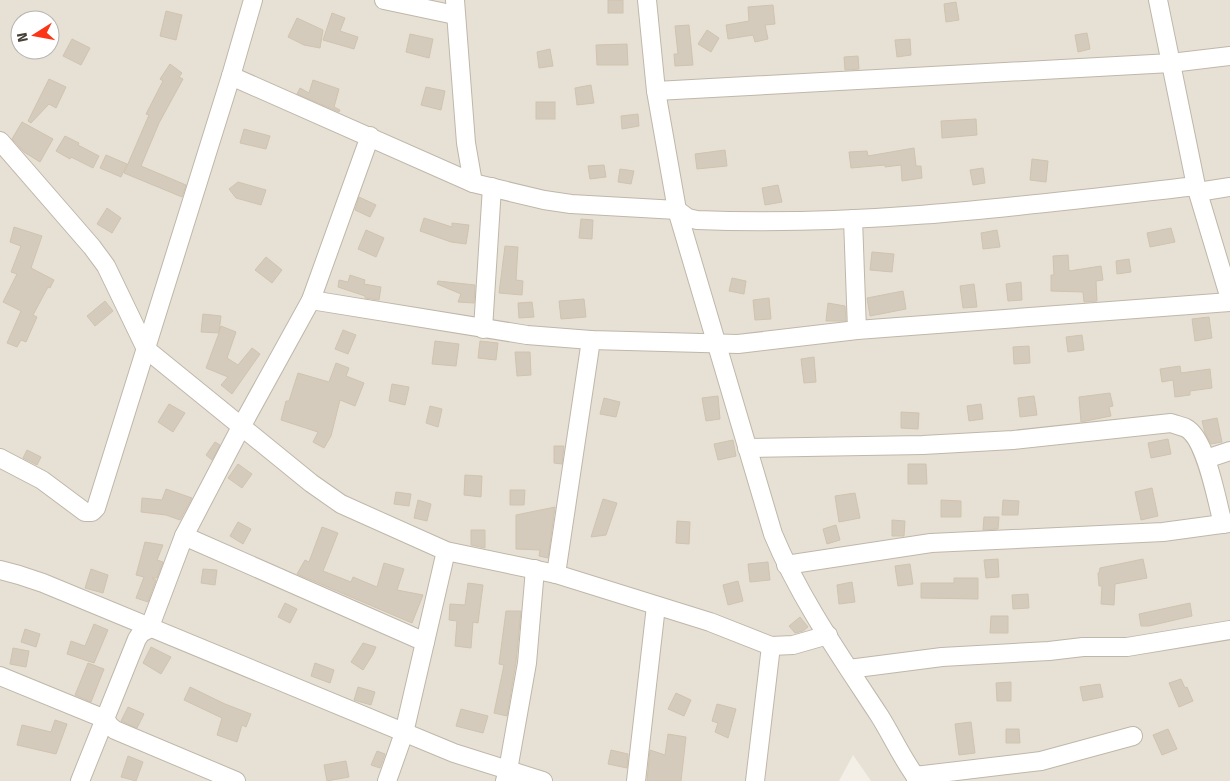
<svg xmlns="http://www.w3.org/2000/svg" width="1230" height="781" font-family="'Fira Sans',sans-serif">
	<rect width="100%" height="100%" fill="#f3efe7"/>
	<path fill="#e7e1d5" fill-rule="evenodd" d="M 0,0 L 1230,0 L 1230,781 L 871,781 L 853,755 L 839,781 L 0,781 ZM 20,20 L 50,20 L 50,50 L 20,50 Z"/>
	<g fill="#d5cbbc" stroke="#d0c3af">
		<rect x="608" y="0" width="15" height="13"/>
		<polygon points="956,2 959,20 946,22 944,4"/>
		<polygon points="773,5 775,24 765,25 768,39 755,42 753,35 728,39 726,25 749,21 748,7"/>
		<polygon points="166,11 182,15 176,40 160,36"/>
		<polygon points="332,13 345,18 340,31 358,37 354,49 323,40"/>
		<polygon points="297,18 323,30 320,48 304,45 288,37"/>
		<polygon points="689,25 693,65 675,66 674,54 678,54 675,26"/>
		<polygon points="707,30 719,38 711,52 698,44"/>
		<polygon points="1087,33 1090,49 1078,52 1075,35"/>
		<polygon points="410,34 433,39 429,58 406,52"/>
		<polygon points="72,39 90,48 81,65 63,56"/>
		<polygon points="910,39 911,55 897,57 895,40"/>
		<polygon points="627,44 628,65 597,65 596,45"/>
		<polygon points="550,49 553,66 539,68 537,52"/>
		<polygon points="858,56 859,69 845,70 844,57"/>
		<polygon points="170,64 182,73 179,77 183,79 159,123 141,166 186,185 182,197 124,173 149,115 146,114 163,81 160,79"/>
		<polygon points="49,79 66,87 56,108 49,104 31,123 28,121"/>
		<polygon points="313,80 339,89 334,107 340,110 339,112 297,94 300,88 309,93"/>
		<polygon points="591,85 594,103 577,105 575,88"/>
		<polygon points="426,87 445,91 441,110 421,105"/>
		<rect x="536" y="102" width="19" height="17"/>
		<polygon points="638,114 639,126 622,129 621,116"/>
		<polygon points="976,119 977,135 942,138 941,121"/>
		<polygon points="22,122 53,139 40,162 24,152 12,139"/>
		<polygon points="244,129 270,136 266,149 240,143"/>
		<polygon points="65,136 79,143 78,145 99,156 93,168 71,157 70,159 56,151"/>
		<polygon points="914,148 916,166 921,166 922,178 902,181 901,165 885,167 885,165 851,168 849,152 867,151 868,156"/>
		<polygon points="725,150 727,166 697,169 695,154"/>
		<polygon points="106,155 127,164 121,177 100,168"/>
		<polygon points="1032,159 1048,161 1046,182 1030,180"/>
		<polygon points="604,165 606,177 590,179 588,166"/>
		<polygon points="983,168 985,183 973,185 970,170"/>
		<polygon points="620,169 634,171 631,184 618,182"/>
		<polygon points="238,182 266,190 261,205 236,198 229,189"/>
		<polygon points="778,185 782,202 765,205 762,188"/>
		<polygon points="359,197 376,205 370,217 355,210"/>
		<polygon points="107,208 121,218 112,233 97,224"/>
		<polygon points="424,218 452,227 452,223 469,225 466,244 451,242 420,231"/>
		<polygon points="581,219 593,220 592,239 579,238"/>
		<polygon points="14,227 42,236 31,268 54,280 50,288 48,287 33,315 37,317 26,342 21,340 17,347 7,343 21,311 3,302 17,274 11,272 21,246 10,242"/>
		<polygon points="1171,228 1175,242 1150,247 1147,233"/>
		<polygon points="366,230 384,238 376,257 358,249"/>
		<polygon points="997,230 1000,247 983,249 981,233"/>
		<polygon points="505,246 518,247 516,280 523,281 522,295 499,293"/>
		<polygon points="872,252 894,254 892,272 870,270"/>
		<polygon points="1068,255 1069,271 1101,266 1103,280 1096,281 1097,301 1084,302 1083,292 1051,291 1051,275 1054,275 1053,256"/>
		<polygon points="266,257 282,270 272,283 255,270"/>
		<polygon points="1129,259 1131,272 1117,274 1116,261"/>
		<polygon points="350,275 365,280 364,284 381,287 379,300 365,298 365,296 338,287 339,280 348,282"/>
		<polygon points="732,278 746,281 744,294 729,291"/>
		<polygon points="438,281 475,285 474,303 458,302 461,294 437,284"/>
		<polygon points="1021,282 1022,300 1008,301 1006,284"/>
		<polygon points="974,284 977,307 963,308 960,286"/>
		<polygon points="903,291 906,309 870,316 867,298"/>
		<polygon points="769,298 771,319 755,320 753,300"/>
		<polygon points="584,299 586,317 561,319 559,301"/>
		<polygon points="105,301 113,311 95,326 87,316"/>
		<polygon points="532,302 534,317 519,318 518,303"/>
		<polygon points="828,303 845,306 846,321 826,321"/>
		<polygon points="203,314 221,316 219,332 221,326 236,332 227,358 238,365 252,348 260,354 232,394 221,385 228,377 206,368 219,333 201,332"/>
		<polygon points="1209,317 1212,338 1195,341 1192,319"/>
		<polygon points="343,330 356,335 348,354 335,349"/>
		<polygon points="1082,335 1084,350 1068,352 1066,337"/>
		<polygon points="435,341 459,344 456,366 432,364"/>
		<polygon points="480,341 498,343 496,360 478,358"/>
		<polygon points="1029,346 1030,363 1014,364 1013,347"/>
		<polygon points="515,352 530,352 531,375 517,376"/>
		<polygon points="814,357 816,382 804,383 801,359"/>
		<polygon points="336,363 349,368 346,376 364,383 355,406 340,400 331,436 324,448 313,442 318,432 281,420 286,401 289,401 298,373 329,382"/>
		<polygon points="1180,366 1181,373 1210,369 1212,388 1190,391 1190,395 1175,397 1173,380 1162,382 1160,369"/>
		<polygon points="392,384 409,387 405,405 389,401"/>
		<polygon points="1110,393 1113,406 1109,407 1111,416 1081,422 1079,397"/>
		<polygon points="718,396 720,419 706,421 702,398"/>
		<polygon points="1034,396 1037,415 1020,417 1018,398"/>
		<polygon points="604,398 620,402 616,417 600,414"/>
		<polygon points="169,404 185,413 173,432 158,422"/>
		<polygon points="981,404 983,419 969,421 967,406"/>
		<polygon points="430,406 442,409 438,427 426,423"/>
		<polygon points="901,412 919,413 918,429 901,428"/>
		<polygon points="1217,418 1222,442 1211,444 1205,433 1202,421"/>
		<polygon points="1168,439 1171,454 1151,458 1148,443"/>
		<polygon points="733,440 736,456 718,460 714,444"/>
		<polygon points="215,442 220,445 212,460 206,455"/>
		<polygon points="554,446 564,446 562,464 554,463"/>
		<polygon points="27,450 41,457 37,465 23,458"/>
		<polygon points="238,464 252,474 242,488 228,478"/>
		<polygon points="908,464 926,464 927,484 908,484"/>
		<polygon points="465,475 482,476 481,497 464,495"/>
		<polygon points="1152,488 1158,516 1141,520 1135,492"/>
		<polygon points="166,489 192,498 180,520 166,515 141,512 142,498 162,500"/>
		<polygon points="510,490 525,490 524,505 510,505"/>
		<polygon points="396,492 411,494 409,506 394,504"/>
		<polygon points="855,493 860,518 839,522 835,496"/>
		<polygon points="603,499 617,503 606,535 591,537"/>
		<polygon points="418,500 431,504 427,521 414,518"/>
		<polygon points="941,500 961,501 961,517 941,517"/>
		<polygon points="1003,500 1019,501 1018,515 1002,515"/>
		<polygon points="555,507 548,558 539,556 540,550 516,549 516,515"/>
		<polygon points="984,517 999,517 998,529 983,530"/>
		<polygon points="892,520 905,521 904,536 892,536"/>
		<polygon points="677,521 690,522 689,544 676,543"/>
		<polygon points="238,522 251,529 243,544 230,536"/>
		<polygon points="836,525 840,540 827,544 823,529"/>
		<polygon points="322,527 338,533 323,571 351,582 353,577 377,587 384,563 404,569 397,590 423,595 412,623 297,574 305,560 309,562"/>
		<polygon points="471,530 485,530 485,548 471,545"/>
		<polygon points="145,542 163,545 157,560 163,562 157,578 152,578 156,580 148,602 136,598 144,577 136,575"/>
		<polygon points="998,559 999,577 986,578 984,560"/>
		<polygon points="1143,559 1147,578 1115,584 1114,605 1101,604 1102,586 1099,586 1098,573 1099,573 1100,568"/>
		<polygon points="768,562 770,580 750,582 748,564"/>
		<polygon points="910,564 913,584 898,586 895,566"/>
		<polygon points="91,569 108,575 103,593 85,588"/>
		<polygon points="203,569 217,570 215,585 201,583"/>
		<polygon points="954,578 978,578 978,599 921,598 921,583 954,583"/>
		<polygon points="738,581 743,601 728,605 723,585"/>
		<polygon points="852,582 855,602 839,604 837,585"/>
		<polygon points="468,583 483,585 478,623 473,622 471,648 455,646 457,621 449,620 450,604 465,605"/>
		<polygon points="1028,594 1029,608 1013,609 1012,595"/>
		<polygon points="285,603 297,609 290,623 278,617"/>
		<polygon points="1190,603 1192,616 1149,626 1141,626 1139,614"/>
		<polygon points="506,611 521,611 516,662 507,716 494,713 504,665 499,664"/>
		<polygon points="991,616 1008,616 1008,633 990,633"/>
		<polygon points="800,617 808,627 803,631 795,633 789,626"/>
		<polygon points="94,624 108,630 94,663 67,654 71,641 85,646"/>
		<polygon points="25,629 40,634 36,647 21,642"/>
		<polygon points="363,643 376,647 373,654 363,670 351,662"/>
		<polygon points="151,647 171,657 161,674 143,663"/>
		<polygon points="13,648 29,651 26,667 10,664"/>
		<polygon points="88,663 104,669 91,702 75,695"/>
		<polygon points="315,663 334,670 330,683 311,676"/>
		<polygon points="1181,679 1185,688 1187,687 1193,701 1179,707 1169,683"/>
		<polygon points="1011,682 1011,701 997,701 996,683"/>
		<polygon points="1100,684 1103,697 1083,701 1080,687"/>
		<polygon points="190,687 225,704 251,714 246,727 242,725 237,742 217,735 222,718 184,700"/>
		<polygon points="358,687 375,692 371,705 354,700"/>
		<polygon points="676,693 691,700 684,716 668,709"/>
		<polygon points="717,704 736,709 728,738 715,732 718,723 712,721"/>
		<polygon points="128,707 144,714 137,728 121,721"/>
		<polygon points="461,709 488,716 483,733 456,726"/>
		<polygon points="55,720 67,724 56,754 17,745 22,725 51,732"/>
		<polygon points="971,722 975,753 959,755 955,724"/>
		<polygon points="1006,729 1019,729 1020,743 1006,743"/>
		<polygon points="1168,729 1177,749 1162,755 1153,735"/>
		<polygon points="668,734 686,737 681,781 647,781 650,750 665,755"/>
		<polygon points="611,750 628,754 627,768 608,764"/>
		<polygon points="377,751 385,754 380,768 371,765"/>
		<polygon points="128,756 143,762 136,781 121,777"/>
		<polygon points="346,761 349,777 327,781 324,765"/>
	</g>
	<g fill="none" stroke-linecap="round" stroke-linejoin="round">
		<defs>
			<g id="street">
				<polyline points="384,0 455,15"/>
				<polyline points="455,0 466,143 473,183"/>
				<path d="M 647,0 L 656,91 L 677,210 L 773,534 C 800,599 841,657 879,715 C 893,737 903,761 919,781"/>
				<polyline points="1158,0 1196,186 1230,299"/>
				<path d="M 231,76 L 473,183 L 544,200 L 571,204 L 677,210 L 688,218 L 697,220 C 864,227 1030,205 1196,186"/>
				<polyline points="656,91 1171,63 1230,56"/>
				<polyline points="0,141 92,247 106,266 146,349 311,483 341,504 446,551 556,574 710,622 771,646 793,645 828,635"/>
				<polyline points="1198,192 1230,187"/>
				<polyline points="853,219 857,330"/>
				<polyline points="311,300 527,335 591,340 738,344 857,330 1230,302"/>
				<polyline points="483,329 492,187"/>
				<path d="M 747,448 L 923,445 L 1013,440 L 1171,423 C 1176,425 1182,426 1186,428 C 1206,438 1217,502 1223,524"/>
				<polyline points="0,458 42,480 85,512 92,512 96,508 231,76 253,0"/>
				<polyline points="1206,459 1230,451"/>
				<polyline points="184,536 425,642"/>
				<polyline points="786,565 931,543 1163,532 1230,523"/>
				<polyline points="0,570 19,575 43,583 454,753 543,781"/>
				<polyline points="556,574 591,340"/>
				<polyline points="849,669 942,657 1049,651 1083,647 1127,647 1230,630"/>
				<polyline points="0,676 105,719 110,726 115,730 236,781"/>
				<polyline points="915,776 1041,761 1133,736"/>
				<polyline points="80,781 137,639 141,633 149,629 184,536 241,427 311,300 370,136"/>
				<polyline points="387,781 404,733 446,551"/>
				<polyline points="505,781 508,770 527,663 535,569"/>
				<polyline points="636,781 656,606"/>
				<polyline points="755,781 771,646"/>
			</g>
		</defs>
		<use href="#street" stroke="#bfb7a9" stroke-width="20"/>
		<use href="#street" stroke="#fff" stroke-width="18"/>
	</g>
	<g transform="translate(35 35) rotate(259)"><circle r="24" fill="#ffffff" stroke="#b5b3af"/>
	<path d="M0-4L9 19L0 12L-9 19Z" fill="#fb3516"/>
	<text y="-8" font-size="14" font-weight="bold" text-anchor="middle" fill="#464036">N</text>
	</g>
</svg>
